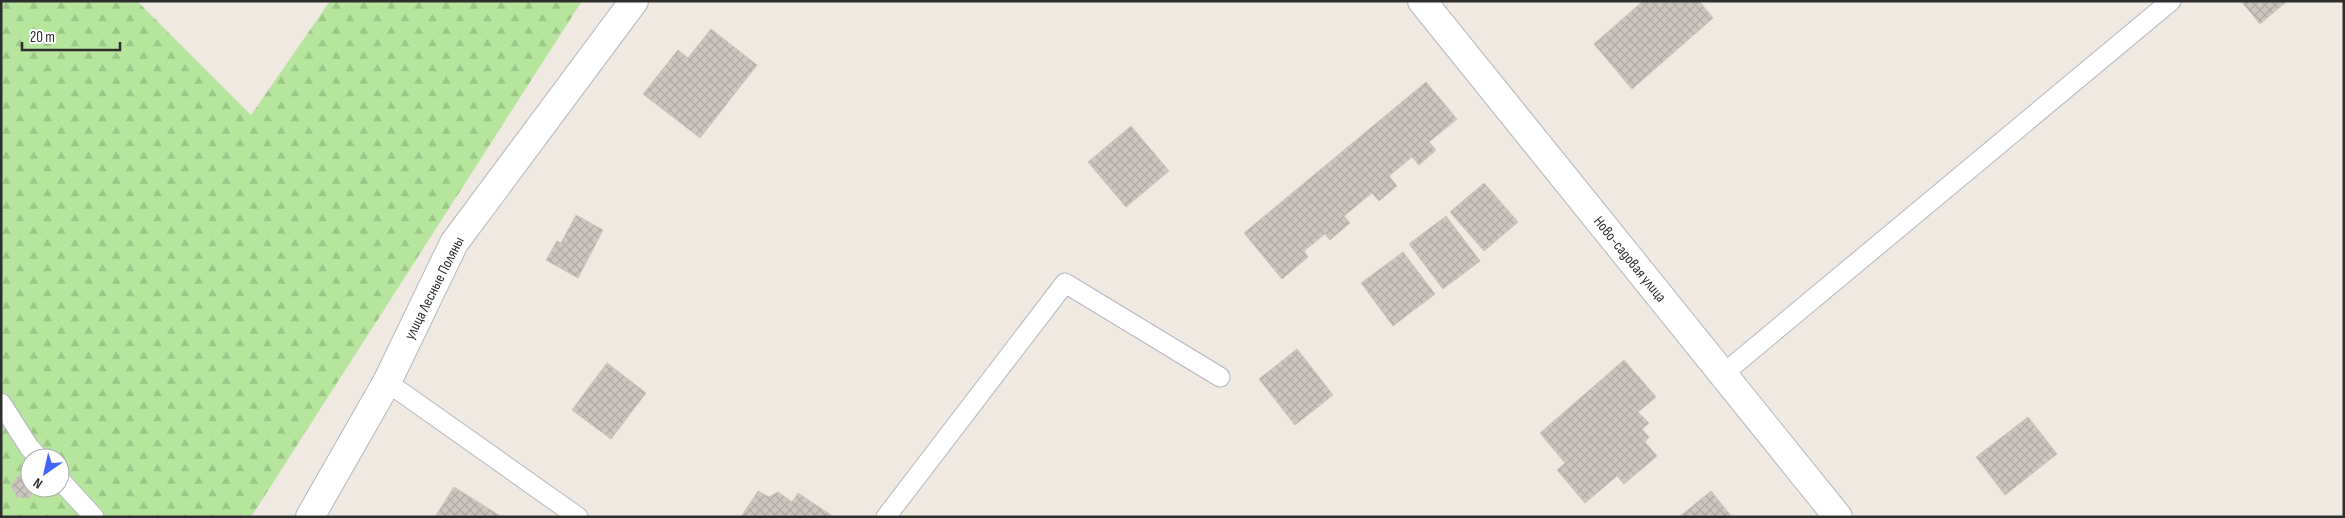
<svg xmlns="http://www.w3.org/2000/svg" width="2345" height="518" font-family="'Sofia Sans Condensed',sans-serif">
	<defs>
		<pattern id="forest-firs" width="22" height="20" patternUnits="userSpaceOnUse" patternTransform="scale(1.25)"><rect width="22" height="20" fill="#b6e59e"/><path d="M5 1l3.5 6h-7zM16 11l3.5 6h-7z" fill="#9dc588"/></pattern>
		<pattern id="building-cross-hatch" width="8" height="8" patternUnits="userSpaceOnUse" patternTransform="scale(1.25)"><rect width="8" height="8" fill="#cbc7bf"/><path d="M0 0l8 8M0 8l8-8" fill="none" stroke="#afaba4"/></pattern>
	</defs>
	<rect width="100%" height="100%" fill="#efe9e1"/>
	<path fill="url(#forest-firs)" fill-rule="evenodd" d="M 1,1 L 137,1 L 251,115 L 330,1 L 582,1 L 251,517 L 1,517 ZM 30,458 L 60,458 L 60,488 L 30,488 Z"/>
	<g fill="url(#building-cross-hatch)" stroke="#cbc5ba">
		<polygon points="1643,1 1699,1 1713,18 1632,89 1594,44"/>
		<polygon points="2241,1 2287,1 2260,24"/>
		<polygon points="711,29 757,65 700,138 643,94 678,50 688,58"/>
		<polygon points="1426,82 1457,119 1429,142 1436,150 1419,165 1412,157 1389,176 1397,186 1379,201 1372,193 1344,216 1350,223 1330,240 1325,234 1304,251 1308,257 1282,279 1244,233"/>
		<polygon points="1131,126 1169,171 1126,207 1088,162"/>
		<polygon points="1484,183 1518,222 1484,251 1450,212"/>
		<polygon points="576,215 603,230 578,278 546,260 557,241 561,243"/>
		<polygon points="1446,216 1480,261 1443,289 1409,244"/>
		<polygon points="1403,252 1435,294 1393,326 1361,283"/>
		<polygon points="1297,349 1333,395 1295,425 1259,379"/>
		<polygon points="1624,360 1656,397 1638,412 1649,423 1642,429 1649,437 1645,442 1657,456 1624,484 1617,476 1585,503 1557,470 1565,463 1540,433"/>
		<polygon points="607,363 646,393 611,439 572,410"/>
		<polygon points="2028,417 2057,454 2005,495 1976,457"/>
		<polygon points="18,476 30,477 30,488 36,488 29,498 17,497 11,486"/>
		<polygon points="454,487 502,517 435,517"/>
		<polygon points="758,491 769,497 778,492 792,502 798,493 834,517 741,517"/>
		<polygon points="1711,491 1732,517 1679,517"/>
	</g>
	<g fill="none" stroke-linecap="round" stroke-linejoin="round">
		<defs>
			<g id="lane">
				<polyline points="1723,374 2171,1"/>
				<polyline points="387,382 578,517"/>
				<polyline points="1,403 29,447 39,458"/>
				<polyline points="60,480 94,517"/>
				<polyline points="886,517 1065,283 1220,377"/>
			</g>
			<g id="street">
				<polyline points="1422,1 1838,517"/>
				<polyline points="310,517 387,382 454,243 634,1"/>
			</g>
		</defs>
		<use href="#lane" stroke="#b4b7c1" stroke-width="21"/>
		<use href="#street" stroke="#b4b7c1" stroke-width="30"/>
		<use href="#lane" stroke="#fff" stroke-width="19"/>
		<use href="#street" stroke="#fff" stroke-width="28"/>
	</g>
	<g text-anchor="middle" stroke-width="4" stroke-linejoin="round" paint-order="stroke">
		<g font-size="15" fill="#2e2e2e" stroke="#fff">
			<text transform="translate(1630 259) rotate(51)" y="5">Ново-садовая улица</text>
			<text transform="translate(434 288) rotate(-63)" y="5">улица Лесные Поляны</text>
		</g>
	</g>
	<rect width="2345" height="518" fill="none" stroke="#2e2e2e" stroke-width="5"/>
	<g transform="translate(45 473) rotate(214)"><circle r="24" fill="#ffffff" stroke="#ababab"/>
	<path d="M0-4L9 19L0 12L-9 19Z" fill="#4264fb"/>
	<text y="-8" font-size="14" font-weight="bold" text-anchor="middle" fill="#2e2e2e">N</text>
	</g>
	<path d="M22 42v8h98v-8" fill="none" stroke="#2e2e2e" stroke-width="2.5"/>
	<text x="30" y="42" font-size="15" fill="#2e2e2e" stroke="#ffffff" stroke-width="4" paint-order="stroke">20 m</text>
</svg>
